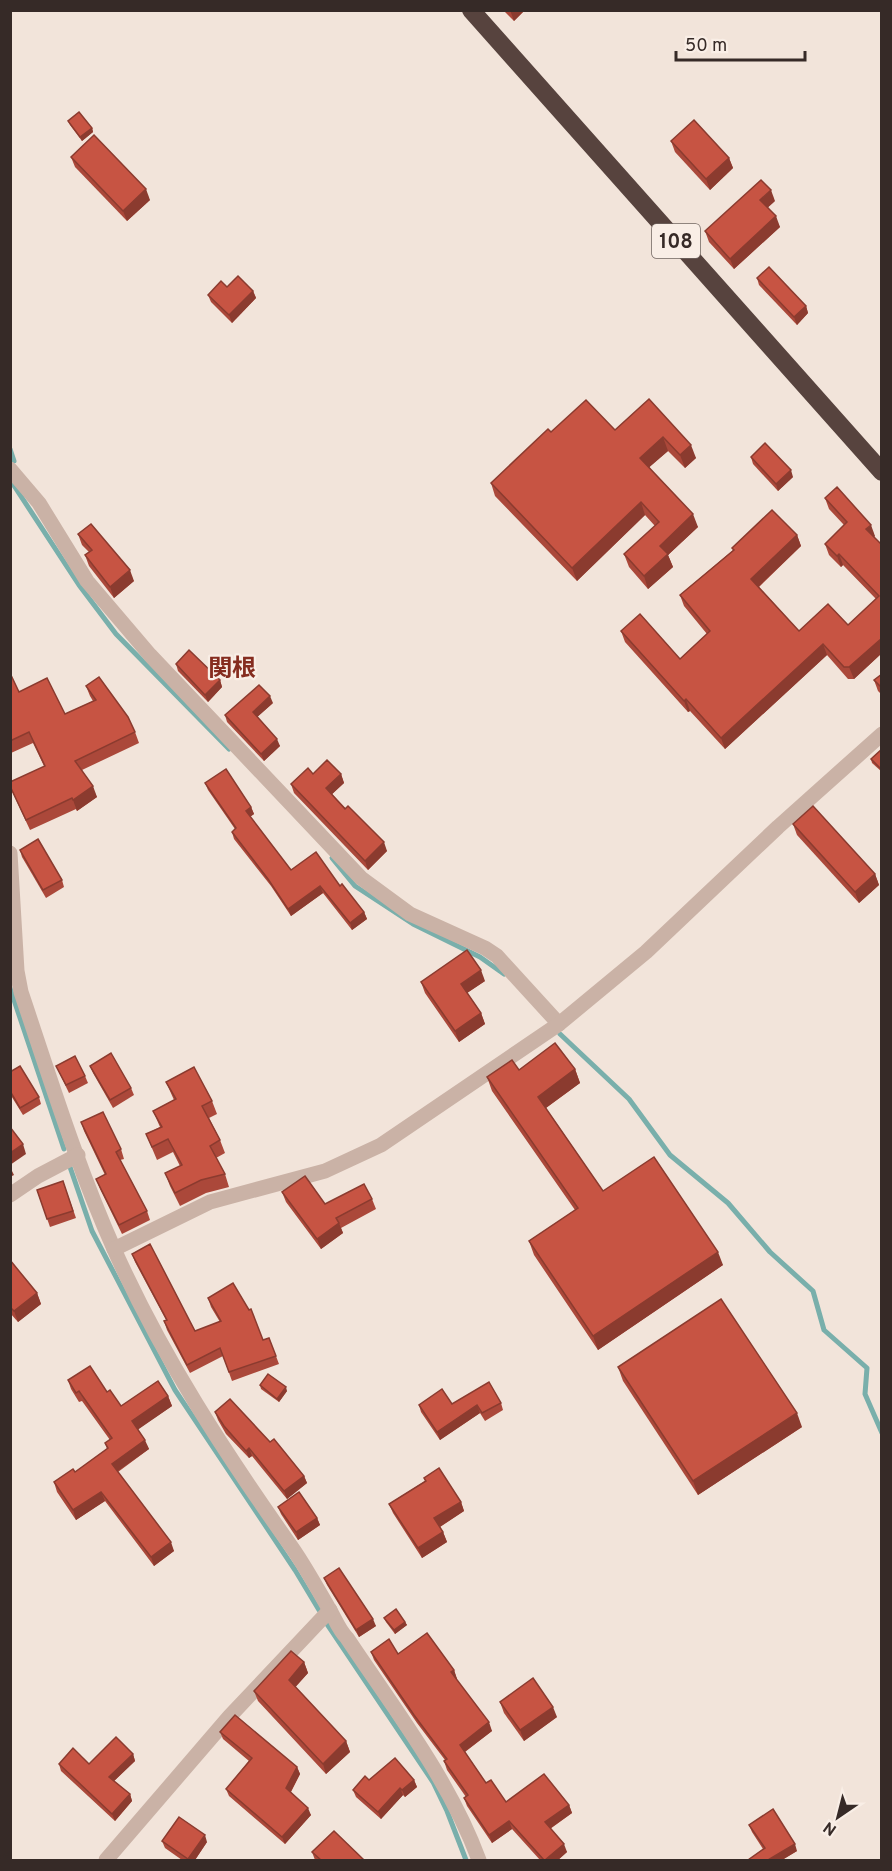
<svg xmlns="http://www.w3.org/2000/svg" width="892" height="1871" font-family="Overpass,'Noto Sans JP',sans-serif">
	<rect width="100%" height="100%" fill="#f2e4da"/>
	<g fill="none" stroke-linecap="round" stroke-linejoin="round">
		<g stroke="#79afab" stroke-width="5">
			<polyline points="10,449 14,461"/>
			<polyline points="11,481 79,585 116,634 229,749"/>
			<polyline points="332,858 355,886 413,924 480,957 504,974"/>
			<polyline points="10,988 64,1149"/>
			<polyline points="560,1034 629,1099 670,1155 728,1203 770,1252 813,1291 824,1330 867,1368 865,1394 882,1433"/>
			<polyline points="70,1167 92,1231 175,1390 295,1570 319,1610"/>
			<polyline points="327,1624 433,1782 447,1811 466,1860"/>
		</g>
		<g stroke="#cab2a6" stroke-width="15">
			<polyline points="10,469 39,503 87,581 150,655 361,878 410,914 485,948 497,956 559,1024"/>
			<path d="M 10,853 L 17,971 L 21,992 C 50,1078 77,1166 114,1249 C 162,1357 225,1453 293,1549 C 306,1568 317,1588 328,1607 C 335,1618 338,1629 347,1638 C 395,1710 449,1779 479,1860"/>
			<polyline points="10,1195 38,1176 78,1155"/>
			<polyline points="114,1249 210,1202 325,1171 381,1145 559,1024 646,952 778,827 882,734"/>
			<polyline points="106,1860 229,1717 330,1610"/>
		</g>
		<polyline stroke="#57433e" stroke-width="18" points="471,10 882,472"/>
	</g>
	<g fill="#ab483a">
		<polygon points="503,10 525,10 514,21"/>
		<polygon points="68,121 92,128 93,132 82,141 70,125"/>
		<polygon points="671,141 729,158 733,168 710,190 675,152"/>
		<polygon points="71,157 150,200 127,221 75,167"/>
		<polygon points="775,201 768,207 780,227 734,269 709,242 705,231"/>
		<polygon points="757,278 806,306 808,313 797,325 759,285"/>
		<polygon points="227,287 253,291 256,298 232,323 211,302 208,295"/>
		<polygon points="649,399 696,458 685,468 668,451 649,467 698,527 668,555 673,567 648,589 629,567 624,554 655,526 645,515 577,581 495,496 491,483 551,432 615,430"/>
		<polygon points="751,457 793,477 778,491 753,464"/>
		<polygon points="825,498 875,536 874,537 882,545 882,653 854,679 848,679 827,655 725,749 690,711 688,712 625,642 621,631 680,659 707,634 684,606 680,595 733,550 732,548 797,535 801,546 759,587 799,631 848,625 876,599 843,565 841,567 829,555 825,544 844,525 829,509"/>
		<polygon points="78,534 134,581 114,598 89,566 85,555 89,552 82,545"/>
		<polygon points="176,664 220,680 222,687 208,702 178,671"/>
		<polygon points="10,673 19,692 65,714 93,701 90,696 86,686 135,732 139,743 82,770 97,797 77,811 76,809 30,830 10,787 44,766 33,743 11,753 10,752"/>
		<polygon points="882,674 882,695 878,691 874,680"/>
		<polygon points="273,703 257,717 280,746 264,761 227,722 225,715"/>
		<polygon points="882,749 882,772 872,763 871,759"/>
		<polygon points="313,774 341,774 344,783 332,794 387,851 368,870 294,793 291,784"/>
		<polygon points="205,783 251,807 254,814 250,817 291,870 340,886 364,912 367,919 352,930 323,893 291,916 271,886 234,839 232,832 235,829 208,790"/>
		<polygon points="793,824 875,874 879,885 859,903 797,835"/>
		<polygon points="20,850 62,880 64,887 46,898 22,857"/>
		<polygon points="485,981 467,993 481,1013 485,1024 459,1042 425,993 421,982"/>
		<polygon points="56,1066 85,1076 88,1083 69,1093"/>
		<polygon points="90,1066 131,1088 134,1095 113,1108 93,1073"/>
		<polygon points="575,1069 580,1083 546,1108 603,1191 723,1265 598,1350 534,1255 529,1241 575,1210 492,1091 487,1077 519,1070"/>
		<polygon points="10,1072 39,1097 41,1104 23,1115 10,1094"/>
		<polygon points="166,1082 212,1101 217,1114 209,1118 220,1140 225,1153 216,1158 225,1174 229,1187 206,1193 180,1206 170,1186 165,1173 180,1166 173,1152 157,1160 146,1134 160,1127 153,1111 174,1100"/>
		<polygon points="81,1122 121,1149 124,1159 120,1160 147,1211 150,1220 122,1234 100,1189 96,1179 105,1175 84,1131"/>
		<polygon points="63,1181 76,1218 50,1227 37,1190"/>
		<polygon points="282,1192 325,1204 372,1199 376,1209 341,1228 343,1233 321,1249 286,1202"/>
		<polygon points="132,1254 195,1331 220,1322 211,1307 208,1298 263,1340 269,1338 279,1364 232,1381 223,1356 190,1373 167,1330 164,1321 166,1320 135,1262"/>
		<polygon points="10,1260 37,1293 41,1304 18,1322 10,1313"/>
		<polygon points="618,1367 802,1427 698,1495 623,1381"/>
		<polygon points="68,1380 107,1392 121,1406 168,1396 172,1406 138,1429 149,1449 118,1472 174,1551 154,1566 105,1501 76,1520 57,1492 54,1482 75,1472 107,1449 105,1443 110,1440 82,1401 79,1402 71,1389"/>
		<polygon points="260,1385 287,1391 279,1402 261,1389"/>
		<polygon points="501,1403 503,1410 485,1421 480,1413 440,1440 421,1412 419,1405"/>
		<polygon points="215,1412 270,1442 304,1476 307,1483 287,1499 252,1456 249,1458 226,1434 218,1420"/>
		<polygon points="424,1478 461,1502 464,1511 440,1527 443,1532 447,1542 422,1558 393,1513 389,1504 425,1481"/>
		<polygon points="278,1507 317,1518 320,1525 298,1540 281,1514"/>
		<polygon points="324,1578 376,1626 359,1637 327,1585"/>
		<polygon points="384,1618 405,1622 407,1625 395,1634 386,1622"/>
		<polygon points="371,1652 398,1654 454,1670 457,1679 456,1679 492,1731 465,1752 486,1783 506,1802 569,1805 572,1813 550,1829 567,1852 558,1860 540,1860 512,1829 492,1843 467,1806 464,1798 466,1797 447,1770 444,1761 445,1760 417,1723 374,1660"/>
		<polygon points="304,1662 308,1673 295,1687 346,1741 350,1752 326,1774 258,1701 254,1691"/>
		<polygon points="500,1702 557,1717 524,1741 504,1713"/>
		<polygon points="220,1732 297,1767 300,1774 291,1792 311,1815 285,1844 229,1796 226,1789 249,1761 223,1739"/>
		<polygon points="133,1754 135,1761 114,1781 130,1794 132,1801 115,1821 61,1771 59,1764 89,1764"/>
		<polygon points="369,1780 414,1780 417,1787 405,1797 403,1795 381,1819 356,1797 353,1790"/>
		<polygon points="749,1825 797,1851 782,1860 748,1860 763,1849 752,1832"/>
		<polygon points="162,1841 207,1842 195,1860 182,1860 165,1848"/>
		<polygon points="312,1852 364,1860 315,1860"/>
	</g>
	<g fill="#8b3b2f">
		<polygon points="510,10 525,10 514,21"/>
		<polygon points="92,128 93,132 82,141 80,137"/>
		<polygon points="729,158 733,168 710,190 706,179"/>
		<polygon points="146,189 150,200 127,221 123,211"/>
		<polygon points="771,190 775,201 764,211 760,200"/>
		<polygon points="776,216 780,227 734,269 730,259"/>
		<polygon points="253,291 256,298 232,323 229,315"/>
		<polygon points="806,306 808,313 797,325 794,317"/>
		<polygon points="663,437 668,451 645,471 640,458"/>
		<polygon points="691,445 696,458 685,468 680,455"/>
		<polygon points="791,470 793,477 778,491 776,484"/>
		<polygon points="641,502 645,515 577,581 572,568"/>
		<polygon points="693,514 698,527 668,555 673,567 648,589 644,576 660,546"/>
		<polygon points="871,525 875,536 870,540 866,529"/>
		<polygon points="797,535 801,546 755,590 751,579"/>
		<polygon points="839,554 843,565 841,567 837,556"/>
		<polygon points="130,570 134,581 114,598 110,587"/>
		<polygon points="882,638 882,653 854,679 849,667"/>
		<polygon points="823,644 827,655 725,749 721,738"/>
		<polygon points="220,680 222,687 208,702 205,695"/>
		<polygon points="270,696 273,703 255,719 253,712"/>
		<polygon points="686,699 690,711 688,712 684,701"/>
		<polygon points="277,739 280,746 264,761 261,754"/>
		<polygon points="341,774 344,783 329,797 326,788"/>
		<polygon points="93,786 97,797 77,811 73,800"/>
		<polygon points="251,807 254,814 248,818 246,811"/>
		<polygon points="384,842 387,851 368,870 365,861"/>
		<polygon points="875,874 879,885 859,903 855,892"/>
		<polygon points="320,886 323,893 291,916 288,909"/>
		<polygon points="364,912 367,919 352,930 350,923"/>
		<polygon points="481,970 485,981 464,995 461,984"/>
		<polygon points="481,1013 485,1024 459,1042 455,1031"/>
		<polygon points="575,1069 580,1083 543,1110 538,1097"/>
		<polygon points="23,1144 26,1154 10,1165 10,1153"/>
		<polygon points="10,1167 14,1175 10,1177"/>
		<polygon points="339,1223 343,1233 321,1249 317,1239"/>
		<polygon points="718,1252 723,1265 598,1350 593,1336"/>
		<polygon points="37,1293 41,1304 18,1322 14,1311"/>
		<polygon points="286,1387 287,1391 279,1402 277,1399"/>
		<polygon points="168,1396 172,1406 136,1431 132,1421"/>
		<polygon points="477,1405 480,1413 440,1440 437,1432"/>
		<polygon points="797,1413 802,1427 698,1495 693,1481"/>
		<polygon points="145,1440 149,1449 115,1473 112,1464"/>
		<polygon points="249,1448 252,1456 249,1458 246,1451"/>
		<polygon points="304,1476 307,1483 287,1499 284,1491"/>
		<polygon points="101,1492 105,1501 76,1520 73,1510"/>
		<polygon points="461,1502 464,1511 438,1528 434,1518"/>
		<polygon points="317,1518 320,1525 298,1540 296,1532"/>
		<polygon points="443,1532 447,1542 422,1558 418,1548"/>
		<polygon points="171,1542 174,1551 154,1566 151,1557"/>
		<polygon points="373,1619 376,1626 359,1637 356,1630"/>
		<polygon points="405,1622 407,1625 395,1634 394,1630"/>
		<polygon points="304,1662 308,1673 292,1691 289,1680"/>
		<polygon points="454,1670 457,1679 454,1681 451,1672"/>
		<polygon points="553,1707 557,1717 524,1741 520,1730"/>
		<polygon points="489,1722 492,1731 463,1753 460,1745"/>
		<polygon points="346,1741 350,1752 326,1774 323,1764"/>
		<polygon points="133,1754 135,1761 112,1783 109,1777"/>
		<polygon points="297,1767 300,1774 289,1795 286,1788"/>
		<polygon points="414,1780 417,1787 405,1797 402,1790"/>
		<polygon points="400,1788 403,1795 381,1819 378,1812"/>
		<polygon points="130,1794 132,1801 115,1821 112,1814"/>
		<polygon points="569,1805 572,1813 548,1830 545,1822"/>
		<polygon points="308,1808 311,1815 285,1844 282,1837"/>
		<polygon points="509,1821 512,1829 492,1843 489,1835"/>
		<polygon points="205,1835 207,1842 195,1860 189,1860 188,1859"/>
		<polygon points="564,1844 567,1852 558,1860 545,1860"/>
		<polygon points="795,1844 797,1851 782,1860 768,1860"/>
	</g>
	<g fill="#c75443" stroke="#8b3b2f" stroke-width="1.5">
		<polygon points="79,112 92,128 80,137 68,121"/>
		<polygon points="694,120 729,158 706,179 671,141"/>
		<polygon points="94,135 146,189 123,211 71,157"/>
		<polygon points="761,180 771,190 760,200 776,216 730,259 705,231"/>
		<polygon points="769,267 806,306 794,317 757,278"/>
		<polygon points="238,276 253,291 229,315 208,295 221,281 227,287"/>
		<polygon points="649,399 691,445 680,455 663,437 640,458 693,514 660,546 668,554 644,576 624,554 659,522 641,502 572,568 491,483 548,429 551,432 586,400 615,430"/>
		<polygon points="765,443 791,470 776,484 751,457"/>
		<polygon points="837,487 871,525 866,529 882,545 882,638 849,667 844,667 823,644 721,738 686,699 684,701 621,631 640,614 680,659 710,631 680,595 734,550 732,548 772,510 797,535 751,579 799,631 828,604 848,625 879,596 839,554 837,556 825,544 847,522 825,498"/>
		<polygon points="91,524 130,570 110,587 85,555 92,550 78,534"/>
		<polygon points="189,650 220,680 205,695 176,664"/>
		<polygon points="10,673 19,692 47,678 65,714 96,700 86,686 99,677 128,717 135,732 75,761 93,786 73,800 72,798 26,820 10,786 10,782 45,766 29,732 10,741"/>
		<polygon points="882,674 882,688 874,680"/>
		<polygon points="259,685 270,696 253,712 277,739 261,754 225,715"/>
		<polygon points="882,749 882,770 871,759"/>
		<polygon points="327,760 341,774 326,788 345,809 348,806 384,842 365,861 291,784 308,768 313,774"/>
		<polygon points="226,769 251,807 246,811 291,870 316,852 340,886 342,884 364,912 350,923 320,886 288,909 268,879 232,832 236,828 205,783"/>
		<polygon points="813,806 875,874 855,892 793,824"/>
		<polygon points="38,839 62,880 43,890 20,850"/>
		<polygon points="467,950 481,970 461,984 481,1013 455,1031 421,982"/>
		<polygon points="555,1043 575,1069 538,1097 603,1191 654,1157 718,1252 593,1336 529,1241 578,1208 487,1077 512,1060 519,1070"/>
		<polygon points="111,1053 131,1088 110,1100 90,1066"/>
		<polygon points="75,1056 85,1076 66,1085 56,1066"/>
		<polygon points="20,1066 39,1097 20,1108 10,1091 10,1072"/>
		<polygon points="194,1067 212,1101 202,1106 220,1140 210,1146 225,1174 201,1180 175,1193 165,1173 182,1165 168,1139 152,1147 146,1134 162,1127 153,1111 176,1099 166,1082"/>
		<polygon points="103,1112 121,1149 116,1152 147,1211 119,1225 96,1179 106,1174 81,1122"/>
		<polygon points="10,1127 23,1144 10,1153"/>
		<polygon points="305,1176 325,1204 364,1184 372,1199 336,1218 339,1223 317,1239 282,1192"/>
		<polygon points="63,1181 73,1211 47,1219 37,1190"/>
		<polygon points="150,1244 195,1331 221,1321 208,1298 233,1283 249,1310 251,1309 263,1340 269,1338 276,1356 229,1372 220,1348 187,1365 164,1321 167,1320 132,1254"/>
		<polygon points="10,1260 37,1293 14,1311 10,1307"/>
		<polygon points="721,1299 797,1413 693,1481 618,1367"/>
		<polygon points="90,1366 107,1392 110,1390 121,1406 158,1381 168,1396 132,1421 145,1440 112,1464 171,1542 151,1557 101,1492 73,1510 54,1482 73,1469 75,1472 108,1448 105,1443 112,1438 79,1391 76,1393 68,1380"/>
		<polygon points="268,1374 286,1387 277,1399 260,1385"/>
		<polygon points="489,1382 501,1403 482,1413 477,1405 437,1432 419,1405 442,1389 452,1404"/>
		<polygon points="230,1399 270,1442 274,1439 304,1476 284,1491 249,1448 246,1451 224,1426 215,1412"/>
		<polygon points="439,1468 461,1502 434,1518 443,1532 418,1548 389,1504 426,1481 424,1478"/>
		<polygon points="299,1492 317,1518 296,1532 278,1507"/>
		<polygon points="339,1568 373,1619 356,1630 324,1578"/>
		<polygon points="396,1609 405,1622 394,1630 384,1618"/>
		<polygon points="427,1633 454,1670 451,1672 489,1722 460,1745 486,1783 491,1780 506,1802 544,1774 569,1805 545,1822 564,1844 545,1860 544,1860 509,1821 489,1835 464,1798 468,1795 444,1761 447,1759 414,1715 371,1652 389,1639 398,1654"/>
		<polygon points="291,1651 304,1662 289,1680 346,1741 323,1764 254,1691"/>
		<polygon points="533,1678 553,1707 520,1730 500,1702"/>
		<polygon points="235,1715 297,1767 286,1788 308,1808 282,1837 226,1789 252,1758 220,1732"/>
		<polygon points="116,1737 133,1754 109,1777 130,1794 112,1814 59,1764 73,1748 89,1764"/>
		<polygon points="395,1758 414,1780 402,1790 400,1788 378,1812 353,1790 365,1776 369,1780"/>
		<polygon points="773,1809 795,1844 768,1860 748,1860 765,1848 749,1825"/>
		<polygon points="179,1817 205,1835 188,1859 162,1841"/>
		<polygon points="334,1831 364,1860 321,1860 312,1852"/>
	</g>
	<g text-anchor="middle" stroke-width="4.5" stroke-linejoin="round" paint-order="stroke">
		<rect fill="#f9eee6" stroke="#706560" stroke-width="1.5" x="652" y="224" width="48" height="34" rx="4.5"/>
		<g font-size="20" font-weight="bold" fill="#362a27">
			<text x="676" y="248">108</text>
		</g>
		<g font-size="24" font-weight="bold" fill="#852c1f" stroke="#f9eee6">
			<text x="232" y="676">関根</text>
		</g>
	</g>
	<rect width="892" height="1871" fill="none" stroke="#362a27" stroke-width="24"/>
	<g transform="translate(838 1817) rotate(215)" stroke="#f9eee6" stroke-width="4.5" paint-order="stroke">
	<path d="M0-4.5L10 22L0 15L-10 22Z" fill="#362a27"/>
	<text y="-9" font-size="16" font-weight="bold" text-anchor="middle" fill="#362a27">N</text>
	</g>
	<path d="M676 51v9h129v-9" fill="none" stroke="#362a27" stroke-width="3"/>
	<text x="685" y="51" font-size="18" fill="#362a27" stroke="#f9eee6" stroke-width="4.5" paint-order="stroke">50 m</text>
</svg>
